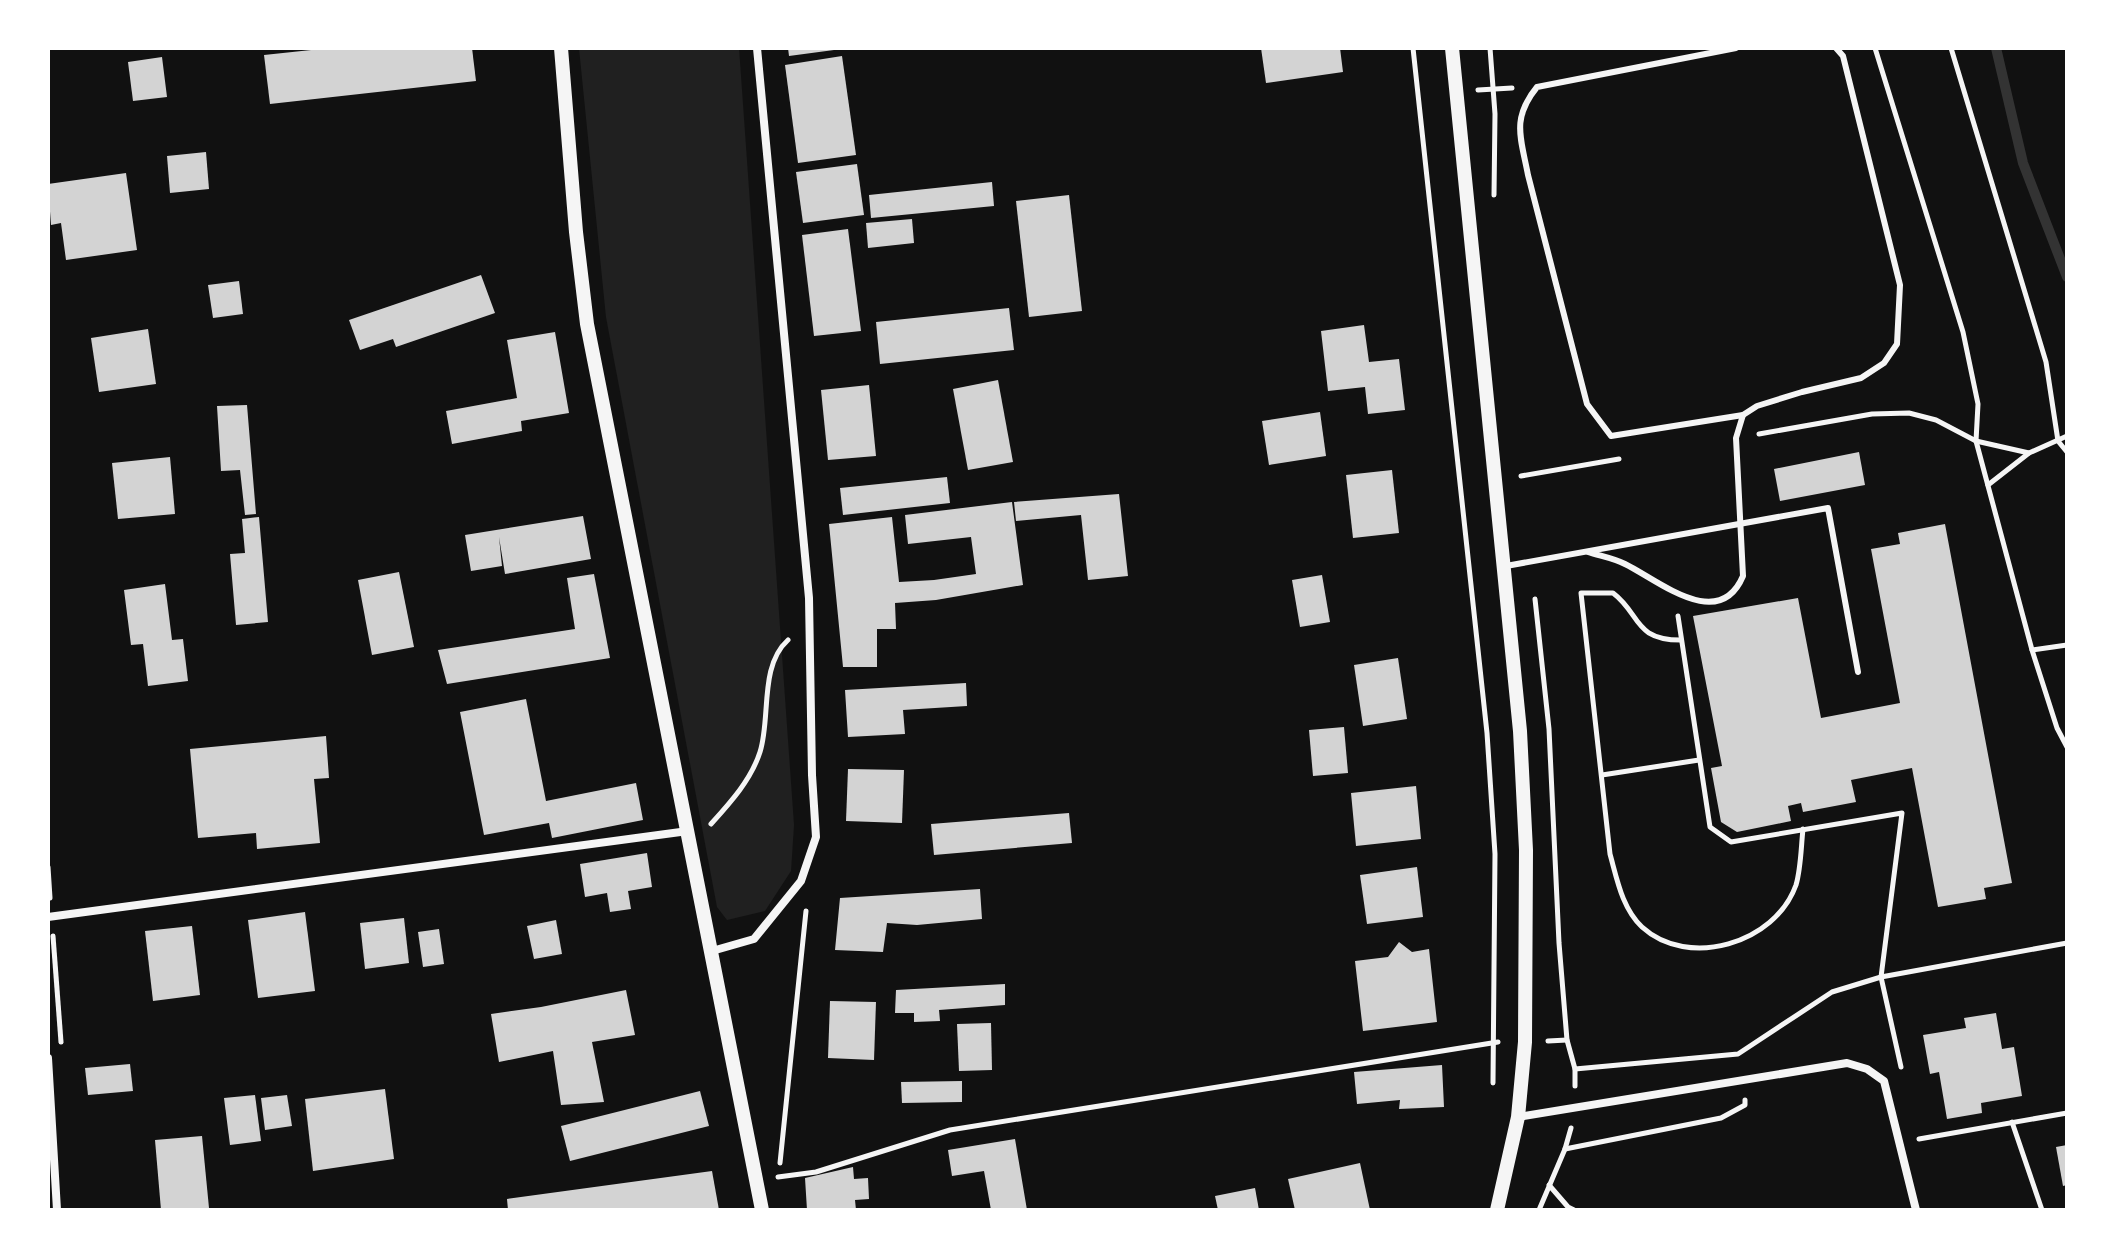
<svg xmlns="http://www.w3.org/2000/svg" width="2115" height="1258" font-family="'Noto Serif',serif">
	<rect width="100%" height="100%" fill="#111"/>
	<polygon fill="#202020" points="579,48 739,48 794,825 791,871 765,911 727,920 717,907 606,317"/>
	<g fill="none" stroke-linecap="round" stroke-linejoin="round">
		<polyline stroke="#333" stroke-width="10" points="1996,48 2023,163 2067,277"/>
	</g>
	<g fill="#d3d3d3">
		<polygon points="330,48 472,48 476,81 270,104 264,55"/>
		<polygon points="788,48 834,48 834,50 789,56"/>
		<polygon points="1261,48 1340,48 1343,72 1266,83"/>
		<polygon points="842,56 856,155 798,163 785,65"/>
		<polygon points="162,57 167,97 133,101 128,62"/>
		<polygon points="206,152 209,189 170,193 167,156"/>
		<polygon points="857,164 864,215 803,223 796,172"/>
		<polygon points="126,173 137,250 66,260 61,223 51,225 48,184"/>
		<polygon points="992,182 994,206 871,218 869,195"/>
		<polygon points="1069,195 1082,311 1029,317 1016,201"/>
		<polygon points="912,219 914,243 868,248 866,223"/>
		<polygon points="848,229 861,331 814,336 802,235"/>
		<polygon points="481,275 495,313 396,347 393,339 360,350 349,320"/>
		<polygon points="239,281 243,314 213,318 208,285"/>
		<polygon points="1009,308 1014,350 880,364 876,322"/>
		<polygon points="1364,325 1369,362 1399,359 1405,410 1368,414 1365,387 1328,391 1321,331"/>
		<polygon points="148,329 156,384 99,392 91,338"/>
		<polygon points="555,332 569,413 521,421 522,431 452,444 446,411 517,398 507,340"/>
		<polygon points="998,380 1013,462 968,470 953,389"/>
		<polygon points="869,385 876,456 828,460 821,390"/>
		<polygon points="247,405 256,514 245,515 240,470 221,471 217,406"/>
		<polygon points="1320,412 1326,456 1269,465 1262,421"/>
		<polygon points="1859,452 1865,485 1780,501 1774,469"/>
		<polygon points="170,457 175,514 118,519 112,463"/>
		<polygon points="1392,470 1399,533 1353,538 1346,475"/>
		<polygon points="947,477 950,503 843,515 840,488"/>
		<polygon points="1119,494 1128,576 1088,580 1081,515 1016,521 1014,502"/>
		<polygon points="1012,502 1023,585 936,600 895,603 896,629 877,629 877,667 843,667 829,524 892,517 899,582 934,580 976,574 971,537 908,544 905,515"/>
		<polygon points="583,516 591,559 505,574 499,537 502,566 471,571 465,535"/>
		<polygon points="259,517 268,622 236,625 230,554 245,553 242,519"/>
		<polygon points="1945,524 2012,883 1984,888 1986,899 1938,907 1912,768 1851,780 1856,802 1803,812 1801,803 1788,806 1791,821 1737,832 1721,822 1711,768 1722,766 1693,616 1798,598 1821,718 1900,703 1871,549 1900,544 1898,533"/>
		<polygon points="399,572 414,647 372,655 358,580"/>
		<polygon points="594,574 610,658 447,684 438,650 575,629 567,578"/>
		<polygon points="1322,575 1330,622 1300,627 1292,580"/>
		<polygon points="165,584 172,640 183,639 188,681 148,686 143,644 131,645 124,590"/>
		<polygon points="1398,658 1407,719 1363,726 1354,665"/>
		<polygon points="966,683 967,706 903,710 905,734 848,737 845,690"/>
		<polygon points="526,699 546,801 636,783 643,820 552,838 549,823 484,835 460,712"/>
		<polygon points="1344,727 1348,773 1313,776 1309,730"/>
		<polygon points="326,736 329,778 314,779 320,843 257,849 256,833 198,838 190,749"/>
		<polygon points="848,769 904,770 902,823 846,821"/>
		<polygon points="1416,786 1421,839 1356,846 1351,793"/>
		<polygon points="1069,813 1072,843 934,855 931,824"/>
		<polygon points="647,853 652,887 628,891 631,909 610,912 607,893 585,897 580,864"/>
		<polygon points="1417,867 1423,917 1367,924 1360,875"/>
		<polygon points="980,889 982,919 917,925 887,923 883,952 835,950 840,898"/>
		<polygon points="305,912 315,991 258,998 248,920"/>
		<polygon points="404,918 409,963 365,969 360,923"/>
		<polygon points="556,920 562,954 534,959 527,926"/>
		<polygon points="192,926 200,995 153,1001 145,931"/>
		<polygon points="439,929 444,964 423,967 418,932"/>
		<polygon points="1399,942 1412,952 1429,949 1437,1022 1363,1031 1355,961 1388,957"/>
		<polygon points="1005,984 1005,1005 939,1010 940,1021 914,1022 914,1013 895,1013 896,990"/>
		<polygon points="626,990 635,1035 592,1042 604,1102 561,1105 553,1051 499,1062 491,1014 541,1007"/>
		<polygon points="830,1001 876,1002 874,1060 828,1058"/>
		<polygon points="1996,1013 2002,1049 2014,1047 2022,1096 1981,1103 1982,1113 1947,1119 1939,1072 1930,1074 1923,1035 1966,1028 1964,1018"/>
		<polygon points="991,1023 992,1070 959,1071 957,1024"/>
		<polygon points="130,1064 133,1091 88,1095 85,1068"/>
		<polygon points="1442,1065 1444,1107 1399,1109 1400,1100 1357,1104 1354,1072"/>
		<polygon points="962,1081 962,1102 902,1103 901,1082"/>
		<polygon points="385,1089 394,1159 313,1171 305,1099"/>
		<polygon points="700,1091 709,1126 570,1161 561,1126"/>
		<polygon points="255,1095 261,1141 230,1145 224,1098"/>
		<polygon points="287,1095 292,1126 265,1130 261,1098"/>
		<polygon points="202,1136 209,1208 161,1210 155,1140"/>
		<polygon points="1015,1139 1027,1210 991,1210 984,1171 952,1176 948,1150"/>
		<polygon points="2067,1145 2067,1185 2063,1186 2056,1147"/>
		<polygon points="1360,1163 1370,1210 1295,1210 1288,1179"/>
		<polygon points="853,1167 854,1179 868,1178 869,1199 855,1200 856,1210 807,1210 805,1178"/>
		<polygon points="712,1171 719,1210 508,1210 507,1199"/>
		<polygon points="1255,1188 1259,1210 1218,1210 1215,1196"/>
	</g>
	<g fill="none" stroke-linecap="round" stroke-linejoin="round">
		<g stroke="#f5f5f5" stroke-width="5">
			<polyline points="1413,48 1487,733 1495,854 1493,1083"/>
			<polyline points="1490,48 1495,114 1494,195"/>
			<polyline points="1875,48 1963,332 1978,404 1976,441 2032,650 2057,728 2067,747"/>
			<polyline points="1951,48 2046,362 2058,441 2067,452"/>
			<polyline points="1478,90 1512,88"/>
			<polyline points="1759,434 1872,414 1909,413 1936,420 1976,441 2029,453"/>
			<polyline points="1521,476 1619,459"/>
			<polyline points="1988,485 2029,453 2067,436"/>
			<polyline points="1535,599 1549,729 1559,943 1567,1040 1575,1069 1575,1086"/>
			<polyline points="1678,616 1710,827 1731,842 1902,813 1881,977 1901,1067"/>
			<path d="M 1681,640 C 1633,640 1641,614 1613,593 L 1581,593 L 1610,854 C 1617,879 1622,908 1642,927 C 1688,969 1775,944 1796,885 C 1801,868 1801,847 1803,829"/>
			<polyline points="2032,650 2067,645"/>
			<polyline points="1602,775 1699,760"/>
			<path d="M 711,824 C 730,803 751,780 760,752 C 771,718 759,666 788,640"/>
			<polyline points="48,867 50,898"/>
			<polyline points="53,936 61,1042"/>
			<polyline points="1548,1041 1567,1040"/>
			<polyline points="1575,1069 1738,1054 1832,992 1881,977 2067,943"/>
			<polyline points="2012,1122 2042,1210"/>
			<polyline points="1919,1139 2067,1113"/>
			<polyline points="1565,1149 1721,1118 1745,1105 1745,1100"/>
			<polyline points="780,1163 806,911"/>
			<polyline points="778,1177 816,1172 950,1130 1498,1042"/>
			<polyline points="1549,1185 1568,1207 1574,1210"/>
			<polyline points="1539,1210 1565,1149 1571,1128"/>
		</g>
		<g stroke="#f5f5f5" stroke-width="6">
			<path d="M 1736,48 L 1537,87 C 1511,119 1521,138 1528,175 L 1587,404 L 1611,436 L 1743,415 L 1757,406 L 1802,392 L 1861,378 L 1884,363 L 1897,344 L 1900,285 L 1843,56 L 1836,48"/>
			<path d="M 1588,552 C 1600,556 1613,558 1625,564 C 1658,580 1719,633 1743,576 L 1736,438 L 1743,415"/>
			<polyline points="1506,566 1828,508 1858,672"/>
		</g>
		<g stroke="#f5f5f5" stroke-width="8">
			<polyline points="48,917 688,831"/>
			<polyline points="712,951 754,939 801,881 816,837 812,775 809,598 757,48"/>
			<polyline points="48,1058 57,1210"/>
			<polyline points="1518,1117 1847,1063 1867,1069 1884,1081 1916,1210"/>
		</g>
		<g stroke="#f5f5f5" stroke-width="14">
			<polyline points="561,48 576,232 587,324 762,1210"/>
			<polyline points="1452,48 1520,731 1526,850 1525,1042 1518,1117 1497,1210"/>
		</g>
	</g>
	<rect width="2115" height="1258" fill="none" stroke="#ffffff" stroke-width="100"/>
</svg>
